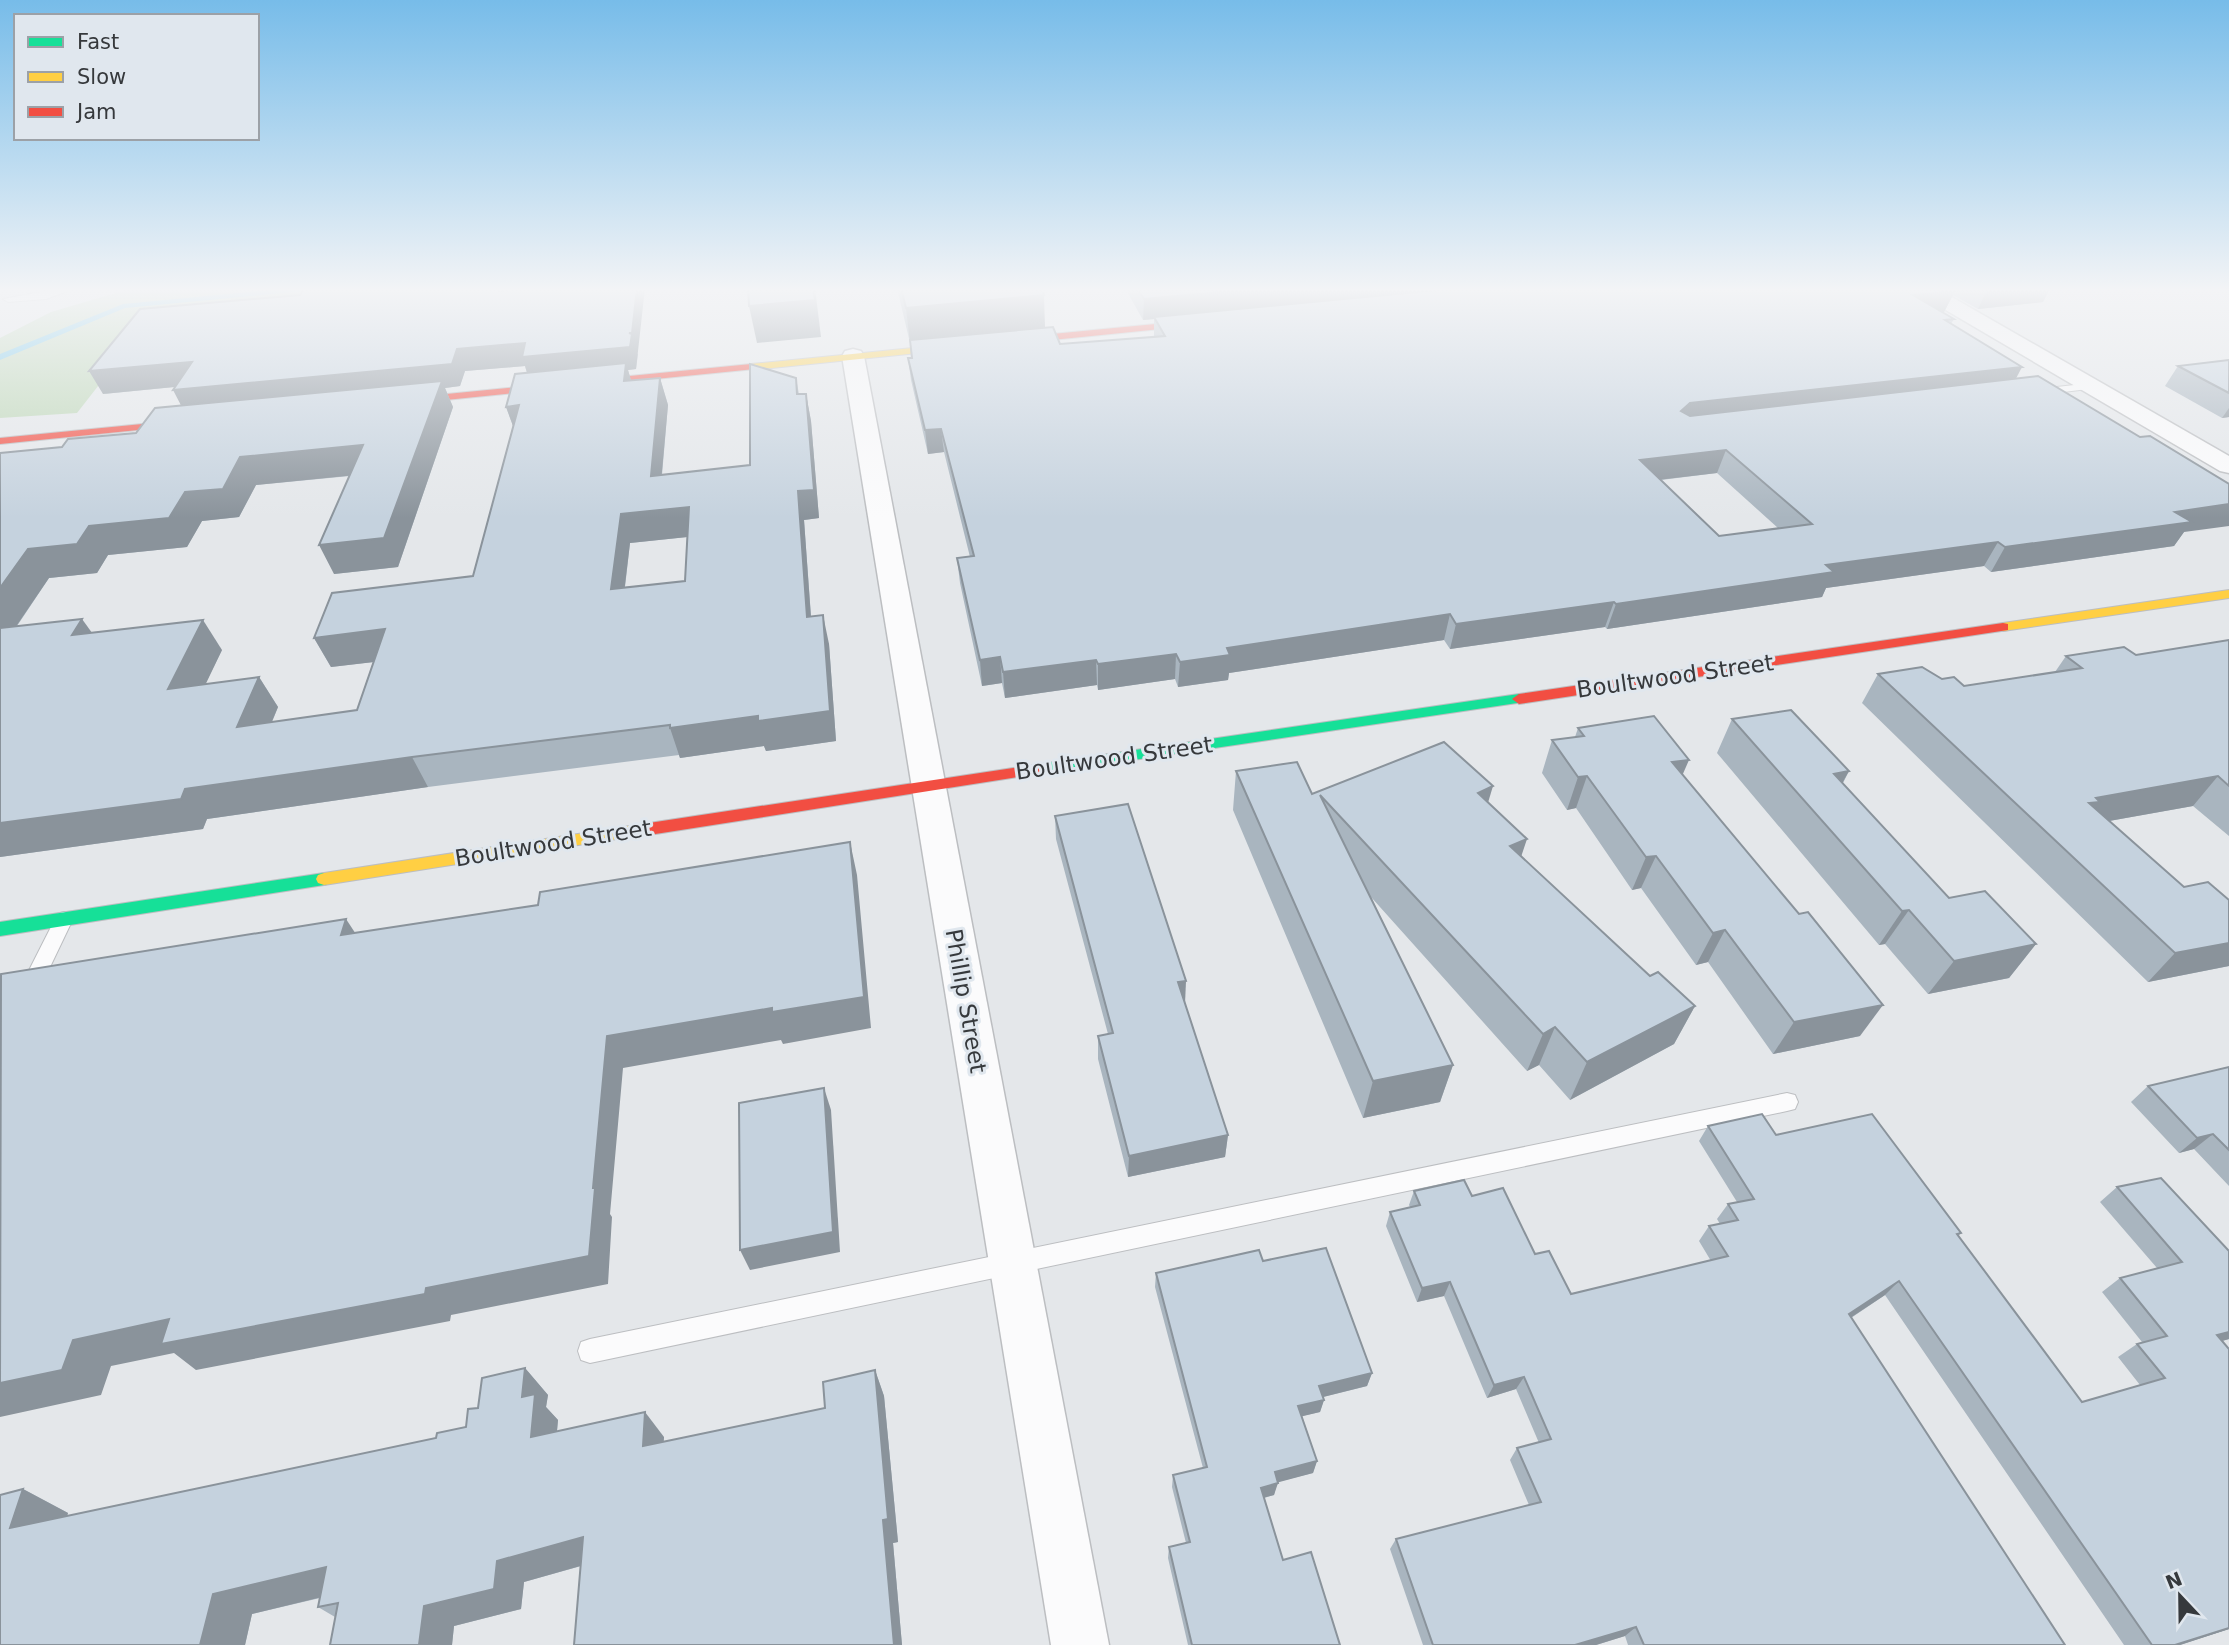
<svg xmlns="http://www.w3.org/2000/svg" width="2229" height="1645" font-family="'DejaVu Sans',sans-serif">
	<rect width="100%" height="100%" fill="#e4e7ea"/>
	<polygon fill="#bcd6b5" points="133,288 499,288 152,317 77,413 0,418 0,338 51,312"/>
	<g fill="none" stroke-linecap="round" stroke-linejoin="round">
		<polygon fill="#6ec7eb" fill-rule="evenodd" points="289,288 317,288 313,290 125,308 0,360 0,354 123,304"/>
		<defs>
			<g id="lane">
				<polygon points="61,288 76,288 46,299 8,302 3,299"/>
				<polygon points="2092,383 2096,384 2096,388 2039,395 2033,392 2039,389"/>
				<polygon points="64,912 71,914 73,919 40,988 37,994 30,996 23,994 20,988 55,919 57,914"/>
				<polygon points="1787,1093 1795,1095 1798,1102 1795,1109 1787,1111 590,1363 581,1360 578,1351 581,1342 590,1339"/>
			</g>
			<g id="street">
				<polygon points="1912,288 1936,288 2229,456 2229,473 2220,471 1915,292"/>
				<polygon points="853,349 861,351 864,356 1109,1645 1051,1645 842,356 845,351"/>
			</g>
			<g id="fast">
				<polygon points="1519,694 1526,699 1524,702 1039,774 1031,769 1039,764"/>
				<polygon points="324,873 330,875 332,879 330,883 324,885 0,936 0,922"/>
			</g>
			<g id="slow">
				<polygon points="1052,334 1055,335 1055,339 751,370 746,367 751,364"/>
				<polygon points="2229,590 2229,598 2003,631 1996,627 2003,623"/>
				<polygon points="649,823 657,829 655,833 324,885 318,883 316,879 318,875 324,873"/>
			</g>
			<g id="jam">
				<polygon points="1207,319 1210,320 1210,324 1052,340 1047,337 1052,334"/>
				<polygon points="751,364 755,365 755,369 396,405 391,402 396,399"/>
				<polygon points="193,419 198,422 197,424 0,444 0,438"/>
				<polygon points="2003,623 2008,624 2008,630 1519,704 1512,699 1519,694"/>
				<polygon points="1039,764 1044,765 1047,769 1044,773 649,835 641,829 649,823"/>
			</g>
		</defs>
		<use href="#lane" stroke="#bcbec1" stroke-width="2"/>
		<use href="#street" stroke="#bcbec1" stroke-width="3"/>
		<use href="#fast" stroke="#bcbec1" stroke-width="2"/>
		<use href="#slow" stroke="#bcbec1" stroke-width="2"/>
		<use href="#jam" stroke="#bcbec1" stroke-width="2"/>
		<use href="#lane" fill="#fbfbfc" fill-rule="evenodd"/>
		<use href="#street" fill="#fbfbfc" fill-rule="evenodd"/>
		<use href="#fast" fill="#16e098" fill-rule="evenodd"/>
		<use href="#slow" fill="#ffcf43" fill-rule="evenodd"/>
		<use href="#jam" fill="#f24e42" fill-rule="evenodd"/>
	</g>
	<g fill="#a9b5bf" fill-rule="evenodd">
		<path d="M 897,288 L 1041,288 L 1045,327 L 1060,344 L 1154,337 L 1154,319 L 1143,320 L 1125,288 L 2050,288 L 2043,302 L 1978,309 L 1953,295 L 1944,312 L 1942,313 L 1954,319 L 1951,324 L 2016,379 L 2184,532 L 2174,546 L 1991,572 L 1984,566 L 1826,588 L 1822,597 L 1607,629 L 1605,627 L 1450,649 L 1444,640 L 1229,673 L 1228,680 L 1178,687 L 1175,679 L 1098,690 L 1097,685 L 1005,698 L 1002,683 L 982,686 L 960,583 L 957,558 L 970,557 L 944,452 L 928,454 L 911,380 L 908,358 L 912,358 L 910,343 ZM 1717,473 L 1778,528 L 1719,536 L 1661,480 Z"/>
		<path d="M 507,290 L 638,354 L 636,369 L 628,370 L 631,381 L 660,378 L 668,405 L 662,475 L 750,465 L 796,378 L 799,394 L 806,394 L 811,421 L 819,518 L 804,520 L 811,616 L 829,644 L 836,741 L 766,751 L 764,746 L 680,758 L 679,755 L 428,787 L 207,819 L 203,829 L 0,857 L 0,453 L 62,447 L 136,433 L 181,405 L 175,387 L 103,394 ZM 525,366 L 527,373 L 506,407 L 513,426 L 473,576 L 314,638 L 331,667 L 373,662 L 357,710 L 272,722 L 278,707 L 259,677 L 205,684 L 222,650 L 92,633 L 17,626 L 49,578 L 97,573 L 108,555 L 187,547 L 202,521 L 239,517 L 256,485 L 350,476 L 334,574 L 398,567 L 453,407 L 445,388 L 460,386 L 465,371 ZM 687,537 L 685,581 L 625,587 L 630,543 Z"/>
		<polygon points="2229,360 2229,417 2222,418 2165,386 2178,366"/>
		<polygon points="2229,640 2229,836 2193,806 2109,821 2184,887 2229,900 2229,966 2148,982 1862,703 1878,674 1942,679 1964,686 2055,672 2066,656 2136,655"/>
		<polygon points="1732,719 1849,771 1843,783 1949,898 2036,944 2009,978 1928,994 1885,944 1879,945 1717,753"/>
		<polygon points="1578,728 1682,775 1860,1036 1773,1054 1708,962 1696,965 1641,888 1632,890 1576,808 1567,810 1542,773 1552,740 1575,737"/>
		<polygon points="1236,771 1312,794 1488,802 1521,856 1650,976 1695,1006 1674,1044 1570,1100 1539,1065 1527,1071 1371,897 1453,1065 1440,1102 1363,1118 1233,810"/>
		<polygon points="1055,816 1228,1135 1225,1157 1128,1177 1098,1059 1098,1036 1108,1034 1056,839"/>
		<polygon points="2229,1067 2229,1186 2194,1149 2179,1153 2131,1102 2148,1086"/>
		<polygon points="1708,1126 1776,1135 1961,1233 1958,1236 2082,1402 2140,1385 2118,1357 2137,1344 2142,1342 2102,1292 2120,1278 2157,1268 2100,1202 2117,1187 2229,1251 2229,1339 2222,1341 2229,1629 2180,1645 2124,1645 1885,1295 1851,1318 2065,1645 1628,1645 1625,1636 1596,1645 1423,1645 1390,1549 1396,1539 1529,1505 1510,1460 1517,1448 1539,1443 1516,1389 1487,1398 1444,1296 1417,1302 1386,1226 1390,1212 1410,1207 1409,1205 1414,1191 1472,1196 1535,1254 1571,1294 1711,1261 1699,1241 1709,1226 1720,1224 1717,1219 1728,1204 1737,1202 1699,1141"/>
		<polygon points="1263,1261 1372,1373 1367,1386 1323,1397 1324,1400 1320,1412 1302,1416 1317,1461 1313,1473 1277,1482 1274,1495 1264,1498 1283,1560 1340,1645 1188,1645 1168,1558 1169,1547 1186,1543 1172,1487 1173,1475 1203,1468 1155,1287 1156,1273"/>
		<polygon points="525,1368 548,1395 546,1407 558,1420 557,1431 664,1437 663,1442 825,1408 875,1370 884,1396 898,1542 893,1543 902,1645 574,1645 581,1566 524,1582 521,1609 454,1626 452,1645 330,1645 335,1617 318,1607 320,1598 252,1614 245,1645 0,1645 23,1489 68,1513 67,1516 436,1438 466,1427 478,1408"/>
	</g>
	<g fill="#8a939b">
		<polygon points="637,288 645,288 636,369 628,370 634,390 529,379 525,366 465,371 460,386 445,388 453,407 398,567 334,574 319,545 439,388 185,413 173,390 457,349"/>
		<polygon points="813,288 815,288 821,337 757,343 749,306"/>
		<polygon points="1262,288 1481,288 1154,317 1154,319 1143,320 1144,299"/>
		<polygon points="1988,288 2050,288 2043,302 1978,309"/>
		<polygon points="1955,291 1944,312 1903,317 1913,295"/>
		<polygon points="1044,295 1045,330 910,343 906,308"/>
		<polygon points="192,362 204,384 103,394 89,371"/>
		<polygon points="2022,367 2010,390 1682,426 1681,411 1690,403"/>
		<polygon points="660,378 668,405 659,504 651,476"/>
		<polygon points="806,394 811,421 819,518 804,520 813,646 807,617 798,491"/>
		<polygon points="519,405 516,434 506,407"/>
		<polygon points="2229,408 2229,417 2222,418"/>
		<polygon points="941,429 944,452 928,454 925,430"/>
		<polygon points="363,445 376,473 256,485 239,517 202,521 187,547 108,555 97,573 49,578 0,650 0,588 28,549 185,492 240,457"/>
		<polygon points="1726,450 1717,473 1632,483 1640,460"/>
		<polygon points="2229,504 2229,526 2184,532 2174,546 1991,572 2005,547 2175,512"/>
		<polygon points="689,507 697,536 630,543 621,618 611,589 621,514"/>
		<polygon points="1998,542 1984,566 1826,588 1822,597 1607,629 1616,604 1826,565"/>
		<polygon points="1614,602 1605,627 1450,649 1456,624"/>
		<polygon points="1450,614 1444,640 1229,673 1228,680 1178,687 1180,662 1227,648"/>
		<polygon points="823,615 829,644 836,741 766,751 764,746 680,758 670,728"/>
		<polygon points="82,619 103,648 72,635"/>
		<polygon points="203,620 222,650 189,719 168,689"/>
		<polygon points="385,629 400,659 331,667 314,638"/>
		<polygon points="1176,654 1175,679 1098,690 1098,664"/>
		<polygon points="1000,657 1002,683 982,686 980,660"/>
		<polygon points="1096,660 1097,685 1005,698 1003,672"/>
		<polygon points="259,677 278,707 257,757 237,727"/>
		<polygon points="412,757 428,787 207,819 203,829 0,857 0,823 185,789"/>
		<polygon points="1689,760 1675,792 1672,762"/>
		<polygon points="1849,771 1830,805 1834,774"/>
		<polygon points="1587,776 1576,808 1567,810 1578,777"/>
		<polygon points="2218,776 2193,806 2081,826 2089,803 2096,798"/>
		<polygon points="1493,786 1481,826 1478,793"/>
		<polygon points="1527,839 1514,878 1510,846"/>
		<polygon points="850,842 857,875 871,1028 783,1044 781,1040 623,1068 610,1214 612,1217 608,1284 451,1315 450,1321 196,1370 174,1353 111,1366 101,1395 0,1417 0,1383 73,1340 169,1319 426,1288 593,1188 607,1036"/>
		<polygon points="1656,856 1641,888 1632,890 1646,857"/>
		<polygon points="1909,910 1885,944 1879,945 1902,911"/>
		<polygon points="346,919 367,951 341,935"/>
		<polygon points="1725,930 1708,962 1696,965 1713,933"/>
		<polygon points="2229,943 2229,966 2148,982 2175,953"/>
		<polygon points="2036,944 2009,978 1928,994 1954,961"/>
		<polygon points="1186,981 1185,1004 1178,982"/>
		<polygon points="1883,1005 1860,1036 1773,1054 1794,1022"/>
		<polygon points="1695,1006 1674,1044 1570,1100 1587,1062"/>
		<polygon points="1555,1027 1539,1065 1527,1071 1543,1034"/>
		<polygon points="1453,1065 1440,1102 1363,1118 1373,1081"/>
		<polygon points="824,1088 831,1110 840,1252 750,1270 740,1250"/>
		<polygon points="2213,1134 2194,1149 2179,1153 2197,1138"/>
		<polygon points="1228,1135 1225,1157 1128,1177 1129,1156"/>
		<polygon points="1899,1281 1885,1295 1835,1328 1849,1314"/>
		<polygon points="1450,1282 1444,1296 1417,1302 1422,1288"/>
		<polygon points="2229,1332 2229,1339 2197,1348 2217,1335"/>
		<polygon points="525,1368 548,1395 546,1407 558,1420 554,1462 531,1437 522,1397"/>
		<polygon points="875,1370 884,1396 898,1542 893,1543 902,1645 894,1645 883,1520"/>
		<polygon points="1372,1373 1367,1386 1315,1399 1319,1386"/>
		<polygon points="1524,1377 1516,1389 1487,1398 1494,1385"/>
		<polygon points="1324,1400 1320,1412 1295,1418 1298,1406"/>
		<polygon points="645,1412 664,1437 662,1470 643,1446"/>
		<polygon points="1317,1461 1313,1473 1272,1484 1275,1472"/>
		<polygon points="1278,1483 1274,1495 1259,1499 1261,1488"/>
		<polygon points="23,1489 68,1513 56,1550 10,1528"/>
		<polygon points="583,1537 605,1559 524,1582 521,1609 454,1626 452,1645 419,1645 424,1606 497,1561"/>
		<polygon points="326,1567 359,1588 252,1614 245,1645 200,1645 213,1594"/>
		<polygon points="1636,1627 1625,1636 1596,1645 1575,1645"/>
		<polygon points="2229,1628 2229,1629 2180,1645 2175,1645"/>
	</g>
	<g fill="#c5d2de" stroke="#8a939b" stroke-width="2" fill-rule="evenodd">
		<polygon points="332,288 500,288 499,291 534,288 637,288 632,333 629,333 632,334 630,347 522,357 525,343 457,349 452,364 173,390 192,362 89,371 140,309 300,295 303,290"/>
		<polygon points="748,288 813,288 815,300 749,306"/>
		<polygon points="901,288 1041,288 1044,295 906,308"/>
		<polygon points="1137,288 1262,288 1144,299"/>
		<path d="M 1460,288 L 1949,288 L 1955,291 L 1913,295 L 1954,319 L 1945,320 L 2022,367 L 1690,403 L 1681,411 L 1690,416 L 2038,376 L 2140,437 L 2150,436 L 2229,484 L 2229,504 L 2175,512 L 2192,522 L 2005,547 L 1998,542 L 1826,565 L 1834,572 L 1616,604 L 1614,602 L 1456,624 L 1450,614 L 1227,648 L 1230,655 L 1180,662 L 1176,654 L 1098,664 L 1096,660 L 1003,672 L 1000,657 L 980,660 L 957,558 L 974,556 L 941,429 L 925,430 L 908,358 L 912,358 L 910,340 L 1053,327 L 1060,344 L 1165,336 L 1154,317 ZM 1726,450 L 1812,524 L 1719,536 L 1640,460 Z"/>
		<polygon points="2229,360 2229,393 2178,366"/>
		<path d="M 626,363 L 624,381 L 660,378 L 651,476 L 750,465 L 750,364 L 796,378 L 797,394 L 806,394 L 814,490 L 798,491 L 807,617 L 823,615 L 830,711 L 758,721 L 758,716 L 670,728 L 670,725 L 412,757 L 185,789 L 181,799 L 0,823 L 0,628 L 82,619 L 72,635 L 203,620 L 168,689 L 259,677 L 237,727 L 357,710 L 385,629 L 314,638 L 332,593 L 473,576 L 519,405 L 506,407 L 515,374 ZM 689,507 L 685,581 L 611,589 L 621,514 Z"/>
		<polygon points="442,381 384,538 319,545 363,445 240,457 223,489 185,492 169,518 89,526 77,544 28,549 0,588 0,453 62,447 68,439 136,433 155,408"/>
		<polygon points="2229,640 2229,786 2218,776 2096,798 2100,802 2089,803 2184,887 2208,882 2229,900 2229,943 2175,953 1878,674 1922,667 1942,679 1954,677 1964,686 2082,668 2066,656 2124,647 2136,655"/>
		<polygon points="1791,710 1849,771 1834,774 1949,898 1985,891 2036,944 1954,961 1909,910 1902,911 1732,719"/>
		<polygon points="1654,716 1689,760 1672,762 1799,914 1808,912 1883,1005 1794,1022 1725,930 1713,933 1656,856 1646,857 1587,776 1578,777 1552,740 1584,736 1578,728"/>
		<polygon points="1444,742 1493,786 1478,793 1527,839 1510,846 1650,976 1658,972 1695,1006 1587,1062 1555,1027 1543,1034 1320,795 1453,1065 1373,1081 1236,771 1297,762 1312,794"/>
		<polygon points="1128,804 1186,981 1178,982 1228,1135 1129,1156 1098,1036 1113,1033 1055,816"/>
		<polygon points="850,842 864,997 772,1012 772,1008 607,1036 593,1188 595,1188 589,1256 426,1288 425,1294 161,1344 169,1319 73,1340 62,1370 0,1383 1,974 346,919 341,935 538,905 540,892"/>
		<polygon points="2229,1067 2229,1150 2213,1134 2197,1138 2148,1086"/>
		<polygon points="824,1088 833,1232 740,1250 739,1103"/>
		<polygon points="1762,1114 1776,1135 1872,1114 1961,1233 1957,1234 2082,1402 2165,1378 2137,1344 2167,1336 2120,1278 2182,1262 2117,1187 2161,1178 2229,1251 2229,1332 2217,1335 2229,1349 2229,1628 2175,1645 2152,1645 1899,1281 1849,1314 2065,1645 1644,1645 1636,1627 1575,1645 1433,1645 1396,1539 1541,1502 1517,1448 1551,1439 1524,1377 1494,1385 1450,1282 1422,1288 1390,1212 1420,1205 1414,1191 1464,1180 1472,1196 1503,1188 1535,1254 1549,1251 1571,1294 1728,1256 1709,1226 1738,1220 1728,1204 1754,1199 1708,1126"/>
		<polygon points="1326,1248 1372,1373 1319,1386 1324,1400 1298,1406 1317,1461 1275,1472 1278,1483 1261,1488 1283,1560 1311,1552 1340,1645 1192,1645 1169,1547 1190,1542 1173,1475 1207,1467 1156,1273 1259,1250 1263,1261"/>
		<polygon points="525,1368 522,1397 535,1394 531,1437 645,1412 643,1446 825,1408 823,1382 875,1370 888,1519 883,1520 894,1645 574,1645 583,1537 497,1561 494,1589 424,1606 419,1645 330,1645 338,1603 318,1607 326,1567 213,1594 200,1645 0,1645 0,1495 23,1489 10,1528 436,1438 437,1433 466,1427 468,1409 478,1408 482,1378"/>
	</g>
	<linearGradient id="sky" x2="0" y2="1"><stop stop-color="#77bce9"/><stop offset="0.56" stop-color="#f3f4f6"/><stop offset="1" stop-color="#f3f4f6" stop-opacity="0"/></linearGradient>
	<rect width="2229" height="518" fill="url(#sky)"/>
	<g text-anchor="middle" stroke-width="6" stroke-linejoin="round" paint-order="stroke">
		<g font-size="23" fill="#36393c" stroke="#e0e7ee">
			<text transform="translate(1675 676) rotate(-8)" y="8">Boultwood Street</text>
			<text transform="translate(1114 758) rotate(-8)" y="8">Boultwood Street</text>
			<text transform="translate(553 843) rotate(-9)" y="8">Boultwood Street</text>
			<text transform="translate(966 1001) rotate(80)" y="8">Phillip Street</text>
		</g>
	</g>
	<rect x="14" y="14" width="245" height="126" fill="#e0e7ee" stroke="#9ca1a7" stroke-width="2"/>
	<rect x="28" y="37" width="35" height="10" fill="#16e098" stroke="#9ca1a7" stroke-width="2"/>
	<text x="77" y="49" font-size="21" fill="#36393c">Fast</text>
	<rect x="28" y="72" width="35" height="10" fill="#ffcf43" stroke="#9ca1a7" stroke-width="2"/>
	<text x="77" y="84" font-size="21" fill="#36393c">Slow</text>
	<rect x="28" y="107" width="35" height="10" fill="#f24e42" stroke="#9ca1a7" stroke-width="2"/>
	<text x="77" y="119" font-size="21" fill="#36393c">Jam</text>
	<g transform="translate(2180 1596) rotate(338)" stroke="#e0e7ee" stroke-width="5" paint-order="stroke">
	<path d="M0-5L12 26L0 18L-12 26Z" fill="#36393c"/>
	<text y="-10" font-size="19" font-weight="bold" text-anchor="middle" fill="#36393c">N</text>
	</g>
</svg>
